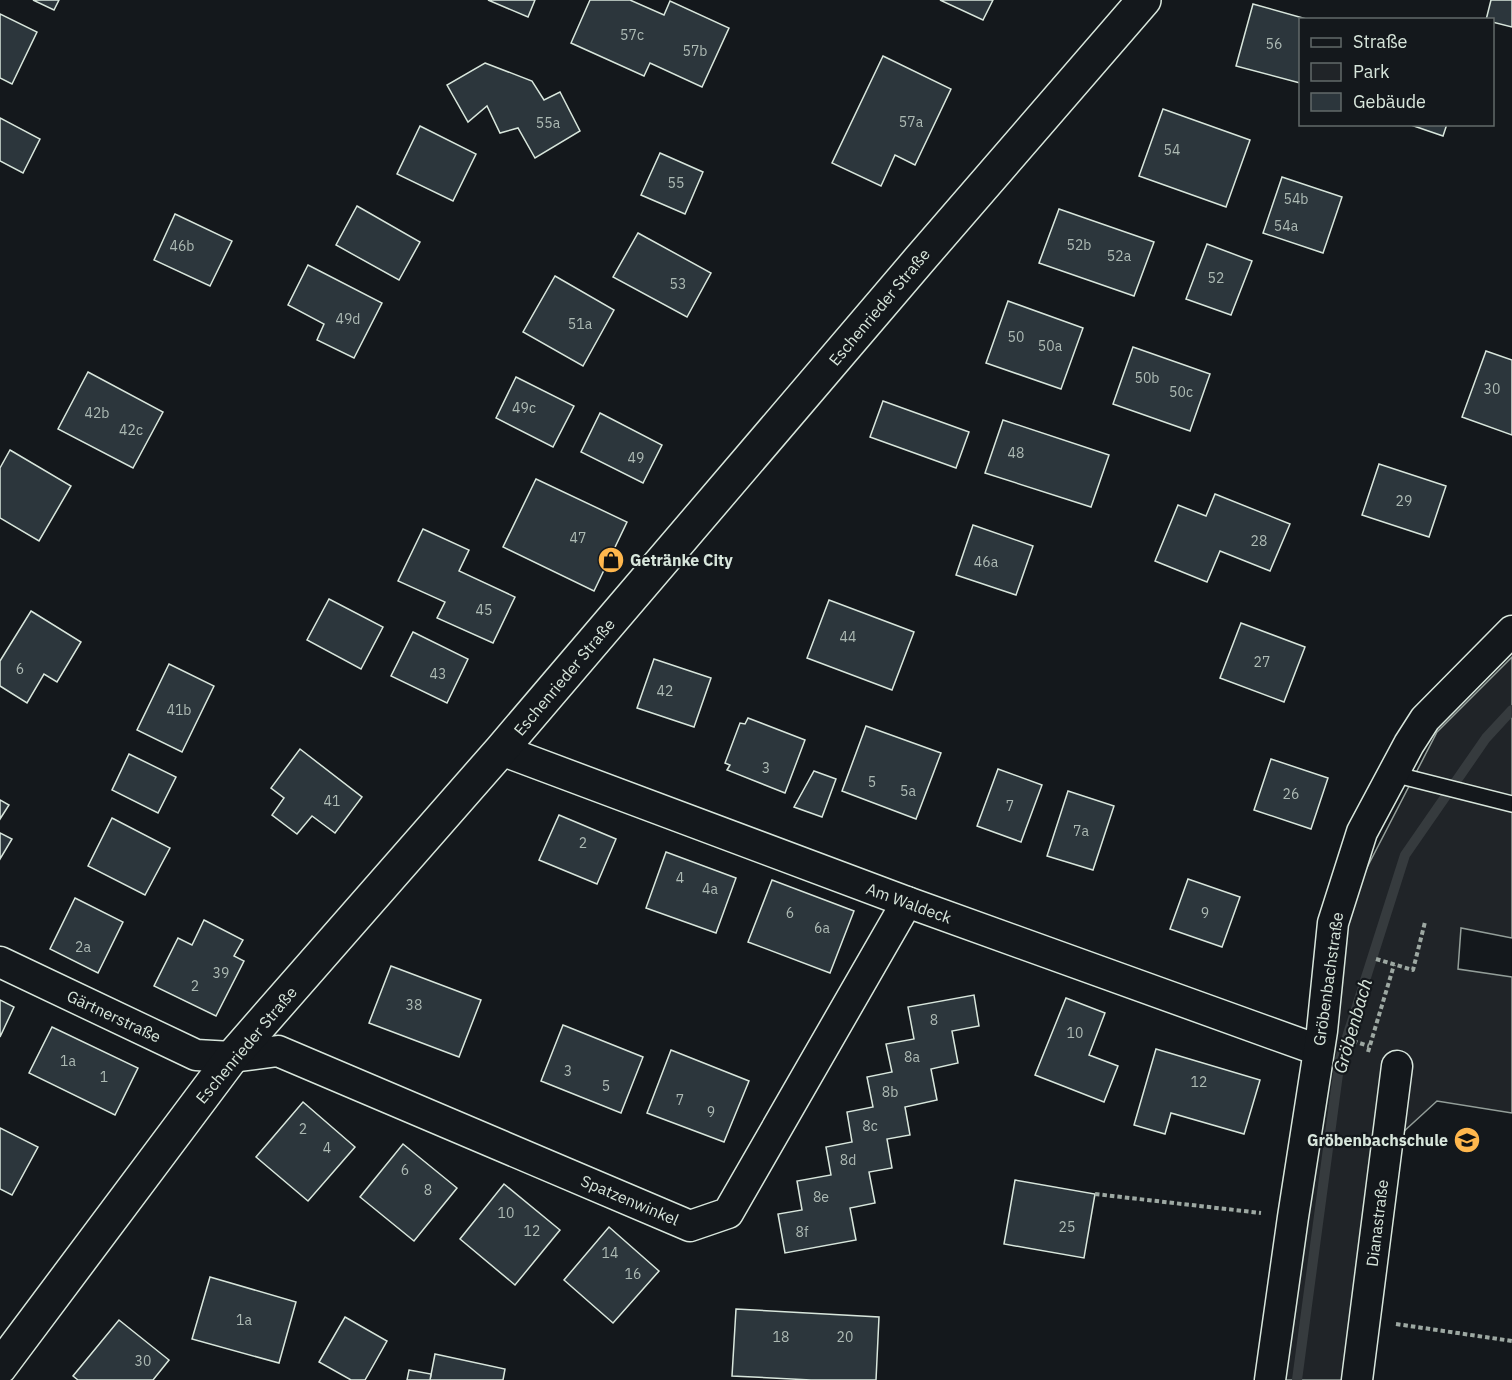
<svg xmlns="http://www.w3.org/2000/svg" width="1512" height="1380" font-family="'IBM Plex Sans',sans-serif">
	<rect width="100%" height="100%" fill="#14181c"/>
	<polygon fill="#202428" stroke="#939e99" stroke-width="1.5" points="1512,657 1512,938 1461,928 1458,969 1512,977 1512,1113 1437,1101 1378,1155 1348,1380 1283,1380 1343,927 1358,885 1437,732"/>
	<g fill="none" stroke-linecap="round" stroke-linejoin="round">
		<polyline stroke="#363b3e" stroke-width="10" points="1297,1380 1340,1059 1405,855 1486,738 1512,710"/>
	</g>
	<g fill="#2c363c" stroke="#d8e6dc" stroke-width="1.5">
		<polygon points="33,0 59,0 54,10"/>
		<polygon points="488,0 535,0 528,17"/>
		<polygon points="590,0 630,0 664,15 670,1 729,28 702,87 650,63 644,76 571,43"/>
		<polygon points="940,0 993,0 983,20"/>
		<polygon points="1491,0 1512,0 1512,27 1492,22 1492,20 1486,20"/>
		<polygon points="1253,4 1310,20 1300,20 1300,83 1236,66"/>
		<polygon points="0,14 37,32 12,84 0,78"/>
		<polygon points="883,56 951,89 915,165 895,155 881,186 832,163"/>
		<polygon points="485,63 532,81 544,100 560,92 580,131 535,158 518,128 500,133 487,106 468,122 447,85"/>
		<polygon points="1163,109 1250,140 1226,207 1139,176"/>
		<polygon points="0,118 40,139 23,173 0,161"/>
		<polygon points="1408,124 1447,124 1443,136"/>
		<polygon points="420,126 476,154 453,201 397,174"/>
		<polygon points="660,153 703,172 685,214 641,195"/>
		<polygon points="1282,177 1342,197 1323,253 1263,233"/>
		<polygon points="357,206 420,242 399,280 336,245"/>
		<polygon points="1059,209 1154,242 1134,296 1039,263"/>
		<polygon points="175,214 232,241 210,286 154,260"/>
		<polygon points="638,233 711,273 687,317 613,277"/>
		<polygon points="1207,244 1252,261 1231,315 1186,299"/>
		<polygon points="308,265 382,303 354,358 317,340 324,324 288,305"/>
		<polygon points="555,276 614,310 583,366 523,332"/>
		<polygon points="1008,301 1083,328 1061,389 986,363"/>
		<polygon points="1133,347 1210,374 1190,431 1113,404"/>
		<polygon points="1486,351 1512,360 1512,435 1462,417"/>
		<polygon points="88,372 163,412 133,468 58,429"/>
		<polygon points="516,377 574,406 553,447 496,418"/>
		<polygon points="883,401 969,432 956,468 870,437"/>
		<polygon points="600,413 662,445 643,483 581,452"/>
		<polygon points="1003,420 1109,455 1091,507 985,473"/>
		<polygon points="10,450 71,486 39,541 0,518 0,468"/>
		<polygon points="1379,464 1446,486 1429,537 1362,515"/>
		<polygon points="536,479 627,522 594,591 503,547"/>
		<polygon points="1215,494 1290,524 1270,571 1220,551 1207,582 1155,561 1178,505 1206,516"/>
		<polygon points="973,525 1033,546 1016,595 956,575"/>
		<polygon points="423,529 469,550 459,571 515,597 493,643 437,618 445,602 398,581"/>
		<polygon points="329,599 383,627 361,669 307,640"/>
		<polygon points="829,600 914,632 892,690 807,658"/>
		<polygon points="31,611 81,642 57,682 44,674 27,703 0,686 0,661"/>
		<polygon points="1241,623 1305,647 1284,702 1220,678"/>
		<polygon points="413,632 468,659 447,703 391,676"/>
		<polygon points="654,659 711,678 694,727 637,708"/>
		<polygon points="169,664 214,686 182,752 137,730"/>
		<polygon points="748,718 805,740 785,793 727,770 730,765 725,763 740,723 745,724"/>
		<polygon points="866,726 941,753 916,819 842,791"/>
		<polygon points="300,749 362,797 335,833 312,816 297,834 272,815 284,798 271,788"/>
		<polygon points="129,754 176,777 158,813 112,790"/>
		<polygon points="1271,759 1328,778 1311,829 1254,810"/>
		<polygon points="998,769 1042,785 1021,842 977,826"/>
		<polygon points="814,771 836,779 822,817 794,807"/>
		<polygon points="1068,791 1114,806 1093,870 1047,856"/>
		<polygon points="0,800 9,805 0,819"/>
		<polygon points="559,815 616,839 597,884 539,860"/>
		<polygon points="112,818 170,848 145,895 88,866"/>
		<polygon points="0,833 12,839 0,859"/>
		<polygon points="666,852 736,878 716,933 646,908"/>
		<polygon points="1188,879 1240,897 1222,947 1170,929"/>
		<polygon points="772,880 854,911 830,973 748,942"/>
		<polygon points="75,898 123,922 98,973 50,949"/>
		<polygon points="204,920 243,940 234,956 244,961 216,1016 154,986 178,938 192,945"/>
		<polygon points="391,966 481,1000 459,1057 369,1023"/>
		<polygon points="974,995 979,1026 952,1031 958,1063 931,1069 937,1100 905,1107 910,1135 887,1139 892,1168 869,1172 875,1203 850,1208 856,1240 785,1253 778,1214 802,1210 797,1181 831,1175 826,1147 852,1142 847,1112 873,1107 867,1077 892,1072 886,1044 914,1039 908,1007"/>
		<polygon points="1066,998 1105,1013 1089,1055 1118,1066 1104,1102 1035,1075"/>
		<polygon points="0,1000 14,1007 0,1037"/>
		<polygon points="563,1025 643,1057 621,1113 541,1081"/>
		<polygon points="52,1027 138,1068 115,1115 29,1073"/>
		<polygon points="1156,1049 1260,1080 1244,1134 1171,1113 1165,1134 1134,1125"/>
		<polygon points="671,1050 749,1081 724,1142 647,1113"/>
		<polygon points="303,1102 355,1147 308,1201 256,1157"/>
		<polygon points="0,1128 38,1147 12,1195 0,1189"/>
		<polygon points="403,1144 457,1188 414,1241 360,1197"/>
		<polygon points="1015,1180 1095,1194 1084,1258 1004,1244"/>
		<polygon points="504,1184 560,1230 515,1285 460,1239"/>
		<polygon points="609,1227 659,1271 613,1323 564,1280"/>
		<polygon points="210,1277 296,1302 279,1363 192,1339"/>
		<polygon points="736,1309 879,1317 876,1380 811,1380 732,1376"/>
		<polygon points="345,1317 387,1341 365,1380 351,1380 319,1362"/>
		<polygon points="119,1320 169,1360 153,1380 78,1380 73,1376"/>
		<polygon points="435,1354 505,1369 503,1380 430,1380"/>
		<polygon points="409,1370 431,1374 430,1380 407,1380"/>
	</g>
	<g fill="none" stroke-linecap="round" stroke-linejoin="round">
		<defs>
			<polyline id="service" points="1393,774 1512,804"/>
			<g id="minor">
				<polyline points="501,750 907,902 1318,1050"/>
				<polyline points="0,962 196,1055 232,1057 278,1051 690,1226 728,1213 907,902"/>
				<polyline points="1270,1380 1293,1217 1322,1031 1333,923 1362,832 1409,744 1425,719 1512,631"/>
				<polyline points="1357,1380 1397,1066"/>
			</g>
			<polyline id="tertiary" points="0,1367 232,1057 501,750 920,259 1144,0"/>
		</defs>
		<use href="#service" stroke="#d8e6dc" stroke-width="18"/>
		<use href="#minor" stroke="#d8e6dc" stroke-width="33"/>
		<use href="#tertiary" stroke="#d8e6dc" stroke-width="36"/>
		<g stroke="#9da8a2" stroke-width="4" stroke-dasharray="4.5 3" stroke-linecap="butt">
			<polyline points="1376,959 1413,970 1425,922"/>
			<polyline points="1353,1041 1369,1046"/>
			<polyline points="1368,1052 1394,965"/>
			<polyline points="1095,1194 1261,1213"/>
			<polyline points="1396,1324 1512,1341"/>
		</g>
		<use href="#service" stroke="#14181c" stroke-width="15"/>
		<use href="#minor" stroke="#14181c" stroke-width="30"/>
		<use href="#tertiary" stroke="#14181c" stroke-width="33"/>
	</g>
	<defs>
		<symbol id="shop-disc" viewBox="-11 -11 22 22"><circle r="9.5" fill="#ffb74d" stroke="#14181c"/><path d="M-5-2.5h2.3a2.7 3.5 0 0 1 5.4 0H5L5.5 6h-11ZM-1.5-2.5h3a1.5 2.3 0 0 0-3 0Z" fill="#111"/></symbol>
		<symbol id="school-disc" viewBox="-11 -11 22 22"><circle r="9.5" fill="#ffb74d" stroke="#14181c"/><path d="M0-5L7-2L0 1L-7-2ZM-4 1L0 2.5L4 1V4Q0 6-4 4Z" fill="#111"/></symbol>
	</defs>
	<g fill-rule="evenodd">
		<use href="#shop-disc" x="596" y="545" width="30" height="30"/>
		<use href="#school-disc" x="1452" y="1125" width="30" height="30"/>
	</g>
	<g text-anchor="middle" stroke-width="4.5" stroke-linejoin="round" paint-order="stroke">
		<g font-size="14" fill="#adbab4">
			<text x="632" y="40">57c</text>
			<text x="1274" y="49">56</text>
			<text x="695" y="56">57b</text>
			<text x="911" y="127">57a</text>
			<text x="548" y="128">55a</text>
			<text x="1172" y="155">54</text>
			<text x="676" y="188">55</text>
			<text x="1296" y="204">54b</text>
			<text x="1286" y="231">54a</text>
			<text x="1079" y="250">52b</text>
			<text x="182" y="251">46b</text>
			<text x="1119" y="261">52a</text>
			<text x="1216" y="283">52</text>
			<text x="678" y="289">53</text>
			<text x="348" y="324">49d</text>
			<text x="580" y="329">51a</text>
			<text x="1016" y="342">50</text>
			<text x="1050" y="351">50a</text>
			<text x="1147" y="383">50b</text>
			<text x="1492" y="394">30</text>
			<text x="1181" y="397">50c</text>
			<text x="524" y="413">49c</text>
			<text x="97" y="418">42b</text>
			<text x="131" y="435">42c</text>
			<text x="1016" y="458">48</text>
			<text x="636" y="463">49</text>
			<text x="1404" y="506">29</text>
			<text x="578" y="543">47</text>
			<text x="1259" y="546">28</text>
			<text x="986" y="567">46a</text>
			<text x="484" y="615">45</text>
			<text x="848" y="642">44</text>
			<text x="1262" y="667">27</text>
			<text x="20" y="674">6</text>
			<text x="438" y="679">43</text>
			<text x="665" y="696">42</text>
			<text x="179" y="715">41b</text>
			<text x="766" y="773">3</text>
			<text x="872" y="787">5</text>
			<text x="908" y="796">5a</text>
			<text x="1291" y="799">26</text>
			<text x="332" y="806">41</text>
			<text x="1010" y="811">7</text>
			<text x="1081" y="836">7a</text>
			<text x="583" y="848">2</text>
			<text x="680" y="883">4</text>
			<text x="710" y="894">4a</text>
			<text x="790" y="918">6</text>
			<text x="1205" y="918">9</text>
			<text x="822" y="933">6a</text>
			<text x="83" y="952">2a</text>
			<text x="221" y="978">39</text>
			<text x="195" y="991">2</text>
			<text x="414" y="1010">38</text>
			<text x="934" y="1025">8</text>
			<text x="1075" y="1038">10</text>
			<text x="912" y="1062">8a</text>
			<text x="68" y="1066">1a</text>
			<text x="568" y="1076">3</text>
			<text x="104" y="1082">1</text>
			<text x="1199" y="1087">12</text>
			<text x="606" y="1091">5</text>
			<text x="890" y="1097">8b</text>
			<text x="680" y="1105">7</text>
			<text x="711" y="1117">9</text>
			<text x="870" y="1131">8c</text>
			<text x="303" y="1134">2</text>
			<text x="327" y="1153">4</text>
			<text x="848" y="1165">8d</text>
			<text x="405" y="1175">6</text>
			<text x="428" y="1195">8</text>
			<text x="821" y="1202">8e</text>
			<text x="506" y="1218">10</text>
			<text x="1067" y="1232">25</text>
			<text x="532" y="1236">12</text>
			<text x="802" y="1237">8f</text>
			<text x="610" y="1258">14</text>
			<text x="633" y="1279">16</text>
			<text x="244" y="1325">1a</text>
			<text x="781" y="1342">18</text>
			<text x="845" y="1342">20</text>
			<text x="143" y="1366">30</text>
		</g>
		<g font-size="16" fill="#d8e6dc" stroke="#14181c">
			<text transform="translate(879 307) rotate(-50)" y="6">Eschenrieder Straße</text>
			<text transform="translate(564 677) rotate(-50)" y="6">Eschenrieder Straße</text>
			<text transform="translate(909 903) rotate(20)" y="6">Am Waldeck</text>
			<text transform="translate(1328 979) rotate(-82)" y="6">Gröbenbachstraße</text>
			<text transform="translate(114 1016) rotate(25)" y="6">Gärtnerstraße</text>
			<text transform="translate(246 1045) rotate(-50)" y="6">Eschenrieder Straße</text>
			<text transform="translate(630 1200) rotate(23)" y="6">Spatzenwinkel</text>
			<text transform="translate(1377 1223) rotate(-83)" y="6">Dianastraße</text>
		</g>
		<g font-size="16" font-weight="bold" fill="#d8e6dc" stroke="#14181c" text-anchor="start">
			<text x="630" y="566">Getränke City</text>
			<text x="1448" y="1146" text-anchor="end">Gröbenbachschule</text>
		</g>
		<g font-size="18" font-style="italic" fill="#d8e6dc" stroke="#14181c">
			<text transform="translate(1353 1026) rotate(-74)" y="6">Gröbenbach</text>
		</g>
	</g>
	<rect x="1299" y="18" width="195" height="108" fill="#14181c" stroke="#626a69" stroke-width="1.5"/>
	<rect x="1311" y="38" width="30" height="9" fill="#14181c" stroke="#626a69" stroke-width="1.5"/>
	<text x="1353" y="48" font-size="18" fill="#d8e6dc">Straße</text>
	<rect x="1311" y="63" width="30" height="18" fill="#202428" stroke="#626a69" stroke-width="1.5"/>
	<text x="1353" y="78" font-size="18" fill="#d8e6dc">Park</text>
	<rect x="1311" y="93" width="30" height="18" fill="#2c363c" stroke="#626a69" stroke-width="1.5"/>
	<text x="1353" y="108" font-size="18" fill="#d8e6dc">Gebäude</text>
</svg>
